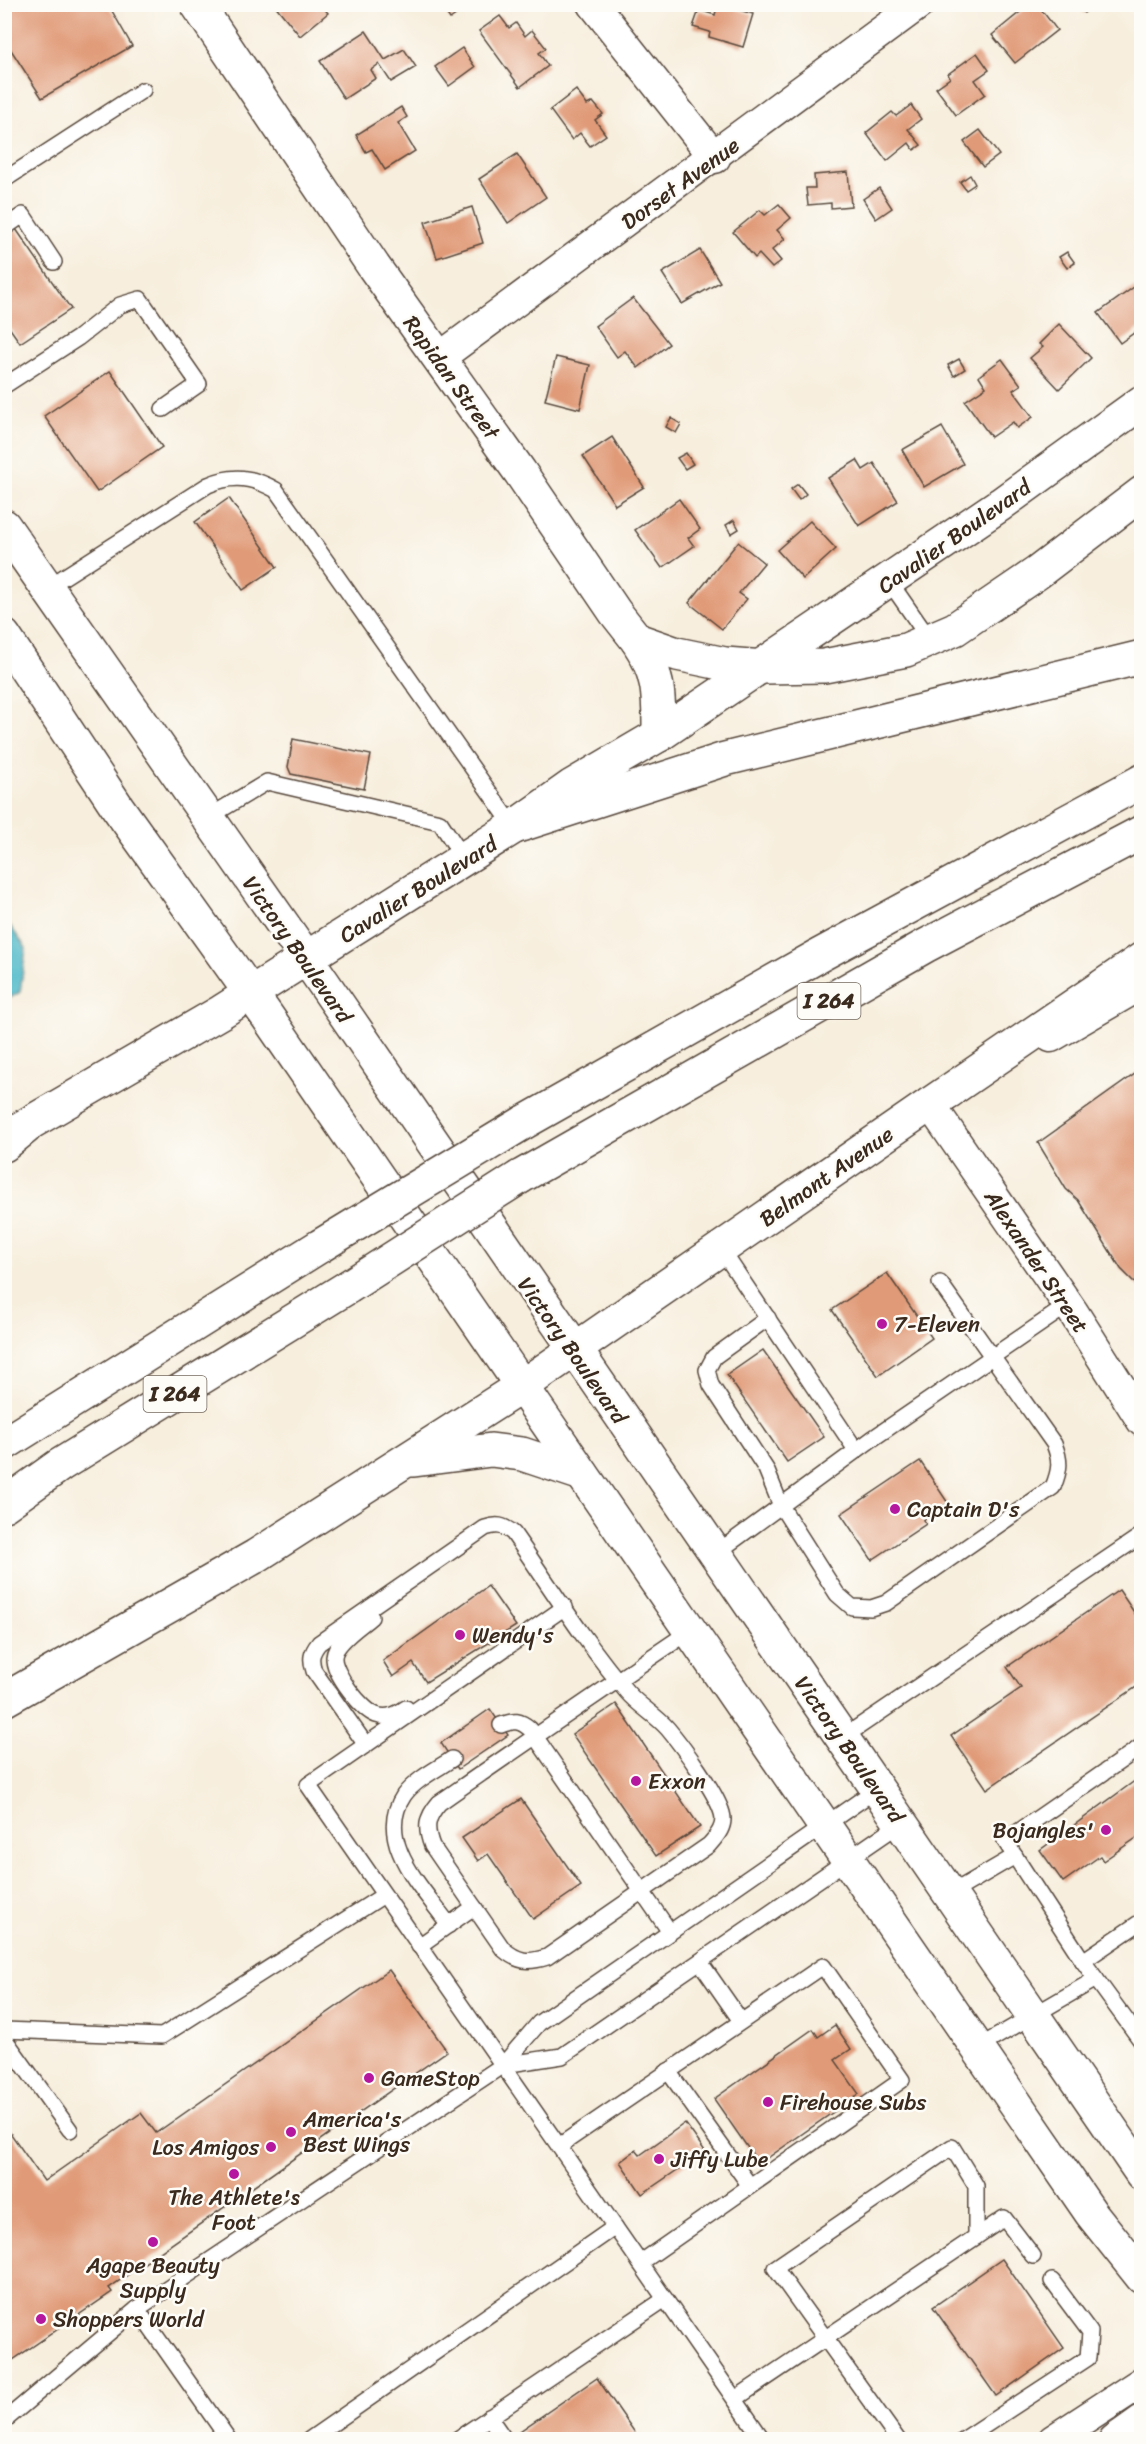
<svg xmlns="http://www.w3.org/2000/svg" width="1146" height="2444" font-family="Sriracha,sans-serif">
	<rect width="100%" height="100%" fill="#fdfcf7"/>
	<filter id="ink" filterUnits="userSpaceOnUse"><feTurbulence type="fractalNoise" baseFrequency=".0167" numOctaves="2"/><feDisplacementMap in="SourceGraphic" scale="12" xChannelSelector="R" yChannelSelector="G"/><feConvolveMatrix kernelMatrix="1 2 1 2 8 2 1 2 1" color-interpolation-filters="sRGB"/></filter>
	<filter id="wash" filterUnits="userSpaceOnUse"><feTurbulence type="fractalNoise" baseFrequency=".008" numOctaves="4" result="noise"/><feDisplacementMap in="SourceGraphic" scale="24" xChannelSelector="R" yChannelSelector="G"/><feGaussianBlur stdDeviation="1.35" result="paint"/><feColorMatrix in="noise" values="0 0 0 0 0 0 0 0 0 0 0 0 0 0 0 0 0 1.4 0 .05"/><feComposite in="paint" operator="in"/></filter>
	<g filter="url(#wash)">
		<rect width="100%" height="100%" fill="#f7eedd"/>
		<polygon fill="#4cb8c8" stroke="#447173" stroke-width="1.5" points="5,919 26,948 20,992 5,1001"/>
		<g id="blocks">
			<g fill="#e09a77">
				<polygon points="4,4 108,4 132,46 42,98 4,39"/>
				<polygon points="274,4 320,4 328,13 300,36"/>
				<polygon points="440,4 471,4 450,19"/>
				<polygon points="718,4 753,14 743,47 709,37 710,32 693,27 699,10 715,15"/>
				<polygon points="1030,4 1037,4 1057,30 1015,63 992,35"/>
				<polygon points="1077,4 1095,4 1084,13"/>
				<polygon points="500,16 509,28 516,23 525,36 532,30 546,48 539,53 548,66 520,87 479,31"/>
				<polygon points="366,31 385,60 404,49 416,67 391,82 379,64 371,70 376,78 344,99 320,61"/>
				<polygon points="462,48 475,67 449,86 435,67"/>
				<polygon points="977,53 989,70 975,80 985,94 956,115 936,88 950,78 948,74"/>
				<polygon points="576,90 587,105 593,102 603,114 595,120 606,135 590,146 580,133 572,140 550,110"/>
				<polygon points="911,105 921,119 908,129 921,145 914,150 909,143 887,161 866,133 892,112 896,116"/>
				<polygon points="401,107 407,117 398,123 415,151 385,170 372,149 366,152 356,135"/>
				<polygon points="980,130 999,155 983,167 964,142"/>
				<polygon points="517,154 546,197 508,223 479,179"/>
				<polygon points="848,172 851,206 831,208 831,203 808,205 806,188 815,188 814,175"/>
				<polygon points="970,175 975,184 966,190 960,182"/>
				<polygon points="879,188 892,208 876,219 863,199"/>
				<polygon points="779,204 791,218 777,230 785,239 772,250 781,261 772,268 759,254 755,258 733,232 760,210 765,215"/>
				<polygon points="472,207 483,243 437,258 425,222"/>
				<polygon points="16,229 71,309 20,343 4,320 4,237"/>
				<polygon points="700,250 720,282 682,304 662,273"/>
				<polygon points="1067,252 1075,263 1067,268 1059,257"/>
				<polygon points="1134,287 1142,297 1142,327 1120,343 1098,313"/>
				<polygon points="633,298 669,344 638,368 625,351 617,357 595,326"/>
				<polygon points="1059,324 1091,358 1059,389 1030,358 1043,347 1039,344"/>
				<polygon points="556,357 590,365 580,409 545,400"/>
				<polygon points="959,359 965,369 954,376 948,365"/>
				<polygon points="1002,359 1021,385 1013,390 1033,417 1017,428 1013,422 991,437 965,401 986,387 979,376"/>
				<polygon points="110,371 162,447 97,492 44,416"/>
				<polygon points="671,418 681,424 676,433 666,427"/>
				<polygon points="942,427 963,464 924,487 902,450"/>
				<polygon points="612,437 644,487 615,505 583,456"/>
				<polygon points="686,453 693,464 685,469 677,458"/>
				<polygon points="857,460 863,470 874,463 898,501 859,526 828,478"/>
				<polygon points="798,484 806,494 799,500 791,489"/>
				<polygon points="229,498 277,567 243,590 195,522"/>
				<polygon points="679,499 700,529 688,538 694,546 662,568 635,530"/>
				<polygon points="734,520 739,529 731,534 726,525"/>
				<polygon points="810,521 836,549 803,579 777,550"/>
				<polygon points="738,542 764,563 739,593 747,599 722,629 689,603"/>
				<polygon points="293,739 371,755 364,789 291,774 288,767"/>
				<polygon points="1142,1069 1142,1290 1121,1269 1078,1200 1066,1189 1038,1143"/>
				<polygon points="887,1273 932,1338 878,1376 832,1310"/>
				<polygon points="763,1350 824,1437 787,1462 727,1375"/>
				<polygon points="920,1461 948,1503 923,1520 926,1524 872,1560 841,1514"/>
				<polygon points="488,1586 516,1626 426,1682 413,1663 393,1677 383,1661"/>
				<polygon points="1119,1590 1142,1624 1142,1683 987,1789 951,1736 1021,1688 1007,1667"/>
				<polygon points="616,1704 700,1827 656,1856 572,1734"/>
				<polygon points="490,1709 508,1735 458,1769 441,1743"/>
				<polygon points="1136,1780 1142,1788 1142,1834 1103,1861 1100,1856 1063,1882 1040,1850"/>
				<polygon points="521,1799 581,1886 533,1919 488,1854 478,1861 462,1838"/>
				<polygon points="389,1970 447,2051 109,2288 112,2292 4,2366 4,2124 44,2181 141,2113 156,2133"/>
				<polygon points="835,2025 851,2049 835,2060 859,2094 759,2164 714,2099 813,2029 818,2037"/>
				<polygon points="685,2123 705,2151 642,2194 620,2162 636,2150 640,2155"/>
				<polygon points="1002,2259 1064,2348 996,2396 933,2307"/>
				<polygon points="597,2378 640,2440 526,2440 520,2431"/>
			</g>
		</g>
	</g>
	<g filter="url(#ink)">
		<use href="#blocks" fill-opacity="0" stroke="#57473b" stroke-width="1.5"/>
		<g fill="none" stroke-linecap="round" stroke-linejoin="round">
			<defs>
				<g id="lane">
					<polyline points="4,180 143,90"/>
					<polyline points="4,228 23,215 54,262"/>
					<polyline points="4,386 78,338 120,305 140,299 199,384 163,409"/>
					<polyline points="889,581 930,640"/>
					<path d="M 48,587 L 208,485 C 233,474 253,477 276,490 L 514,827"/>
					<polyline points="207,818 267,782 440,822 464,859"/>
					<polyline points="721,1249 856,1450"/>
					<path d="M 768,1318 L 714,1357 L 707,1370 L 711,1385 L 766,1469 L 781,1506 L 837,1594 L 852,1607 L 871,1608 L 886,1603 L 1053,1487 C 1060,1470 1061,1461 1054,1444 L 940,1283"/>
					<polyline points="715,1554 872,1439 1068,1305"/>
					<polyline points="565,1607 308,1785 763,2440"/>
					<path d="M 371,1617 C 361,1626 335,1642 334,1657 C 333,1673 362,1710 376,1715 C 388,1719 397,1714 406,1708"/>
					<path d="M 501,1725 C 514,1720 520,1720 530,1729 L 670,1932"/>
					<polyline points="842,1738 1142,1535"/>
					<path d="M 366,1745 L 314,1671 C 310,1659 311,1653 319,1643 L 485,1528 C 497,1524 503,1525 513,1533 C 550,1586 585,1643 627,1692 C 639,1706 656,1715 668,1729 C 683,1747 716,1792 722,1813 C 726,1826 717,1836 709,1845 L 547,1957 C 528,1963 518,1962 503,1949 L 432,1846 C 425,1828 426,1818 439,1803 C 522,1745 606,1688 690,1631"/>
					<polyline points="950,1894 1015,1856"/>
					<path d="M 449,1925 C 424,1889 373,1841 404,1795 C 415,1780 437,1769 452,1759"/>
					<polyline points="419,1946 474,1907"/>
					<polyline points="1083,1961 1005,1841 1142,1746"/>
					<polyline points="700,1962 741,2021"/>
					<polyline points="1096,1979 1142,2042"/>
					<polyline points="4,2030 162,2036 384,1895"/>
					<polyline points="4,2038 70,2130"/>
					<polyline points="977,2048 1096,1979 1083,1961 1142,1921"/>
					<polyline points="503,2065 562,2056 901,1823"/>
					<polyline points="668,2071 750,2186"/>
					<polyline points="559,2146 823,1966 902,2080 640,2263"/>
					<polyline points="137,2309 229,2440"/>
					<polyline points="735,2399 1004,2218 1033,2256"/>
					<polyline points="489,2417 505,2440"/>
					<polyline points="4,2421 137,2309 503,2065 539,2023 877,1789"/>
					<polyline points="309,2440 615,2227"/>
					<polyline points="456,2440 665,2299"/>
					<polyline points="898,2440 775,2268 952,2147 976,2186 976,2237"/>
					<polyline points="963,2440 1088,2358 1090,2332 1052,2281"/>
				</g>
				<g id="street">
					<polyline points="593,4 715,158"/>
					<polyline points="439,358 919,4"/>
					<polyline points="1051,1037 1142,984"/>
					<polyline points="951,1092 930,1104 1073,1312 1142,1421"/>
					<polyline points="1053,2440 1142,2382"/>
					<polyline points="1114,2440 1142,2420"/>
				</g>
				<g id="secondary">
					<polyline points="197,4 374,267 520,472 615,612 637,640 677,654 725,664 764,667 824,666 906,650 955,629 1037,573 1142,493"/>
					<polyline points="4,526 307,959 1142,2174"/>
					<polyline points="4,636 118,808 267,1016 1091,2213 1142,2277"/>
					<path d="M 637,640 C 660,674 659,696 659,735"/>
					<polyline points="4,1138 221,1012 514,827 572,786 659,735 1001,504 1142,402"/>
					<polyline points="522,1386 930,1104"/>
				</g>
				<g id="highway">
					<polyline points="514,827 725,759 1142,657"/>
					<polyline points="930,1104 1142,959"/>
					<polyline points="523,1123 820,955 1142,781"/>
					<polyline points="4,1145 26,1127"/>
					<polyline points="520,1177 925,946 1142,832"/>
					<polyline points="4,1444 320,1246"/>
					<polyline points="414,1460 491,1450 522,1454 582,1474"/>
					<polyline points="4,1505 60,1465 348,1287"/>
					<polyline points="4,1700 256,1556 522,1386"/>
				</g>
			</defs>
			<use href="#lane" stroke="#57473b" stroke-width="18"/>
			<use href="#street" stroke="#57473b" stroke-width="33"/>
			<use href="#secondary" stroke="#57473b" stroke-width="36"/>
			<use href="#highway" stroke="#57473b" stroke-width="36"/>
			<use href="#lane" stroke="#fff" stroke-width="15"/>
			<use href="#street" stroke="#fff" stroke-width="30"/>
			<use href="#secondary" stroke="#fff" stroke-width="33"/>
			<use href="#highway" stroke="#fff" stroke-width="33"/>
			<defs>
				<g id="highway-bridge">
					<polyline points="320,1246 523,1123"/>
					<polyline points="348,1287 520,1177"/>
				</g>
			</defs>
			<use href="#highway-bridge" stroke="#57473b" stroke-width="36" stroke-linecap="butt"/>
			<use href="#highway-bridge" stroke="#fff" stroke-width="33"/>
		</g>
	</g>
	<g fill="#b5179e" stroke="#fdfcf7" stroke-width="2">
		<circle cx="882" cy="1324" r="6"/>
		<circle cx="895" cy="1509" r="6"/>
		<circle cx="460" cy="1635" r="6"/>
		<circle cx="636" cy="1781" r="6"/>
		<circle cx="1106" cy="1830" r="6"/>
		<circle cx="369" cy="2078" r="6"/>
		<circle cx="768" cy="2102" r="6"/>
		<circle cx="291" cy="2132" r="6"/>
		<circle cx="271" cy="2147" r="6"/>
		<circle cx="659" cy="2159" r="6"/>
		<circle cx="234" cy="2174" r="6"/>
		<circle cx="153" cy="2242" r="6"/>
		<circle cx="41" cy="2319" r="6"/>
	</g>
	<g text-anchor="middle" stroke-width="5" stroke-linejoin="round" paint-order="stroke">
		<g fill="#fdfcf7" stroke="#75695f" stroke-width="1.5">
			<rect x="797.5" y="983" width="63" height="36" rx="4.5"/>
			<rect x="143.5" y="1376" width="63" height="36" rx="4.5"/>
		</g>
		<g font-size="21" font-weight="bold" fill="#3b2a1e">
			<text x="829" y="1008">I 264</text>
			<text x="175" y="1401">I 264</text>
		</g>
		<g font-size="22" fill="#3b2a1e" stroke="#fdfcf7">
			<text transform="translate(680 183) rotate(-36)" y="8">Dorset Avenue</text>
			<text transform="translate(452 377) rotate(54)" y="8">Rapidan Street</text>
			<text transform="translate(954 536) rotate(-35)" y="8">Cavalier Boulevard</text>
			<text transform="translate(418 889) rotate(-32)" y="8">Cavalier Boulevard</text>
			<text transform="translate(298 949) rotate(55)" y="8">Victory Boulevard</text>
			<text transform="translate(826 1176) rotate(-35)" y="8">Belmont Avenue</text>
			<text transform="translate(1037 1261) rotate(56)" y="8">Alexander Street</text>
			<text transform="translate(573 1350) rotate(55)" y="8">Victory Boulevard</text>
			<text transform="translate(850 1749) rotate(55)" y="8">Victory Boulevard</text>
		</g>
		<g font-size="22" fill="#3b2a1e" stroke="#fdfcf7" text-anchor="start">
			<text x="894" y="1332">7-Eleven</text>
			<text x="907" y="1517">Captain D's</text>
			<text x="472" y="1643">Wendy's</text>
			<text x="648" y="1789">Exxon</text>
			<text x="1094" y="1838" text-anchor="end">Bojangles'</text>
			<text x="381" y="2086">GameStop</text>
			<text x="780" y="2110">Firehouse Subs</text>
			<text x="303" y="2127">America's<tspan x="303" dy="25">Best Wings</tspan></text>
			<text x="259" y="2155" text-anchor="end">Los Amigos</text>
			<text x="671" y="2167">Jiffy Lube</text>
			<text x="234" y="2205" text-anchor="middle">The Athlete's<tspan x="234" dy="25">Foot</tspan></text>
			<text x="153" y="2273" text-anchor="middle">Agape Beauty<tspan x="153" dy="25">Supply</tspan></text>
			<text x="53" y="2327">Shoppers World</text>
		</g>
	</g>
	<rect width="1146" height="2444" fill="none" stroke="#fdfcf7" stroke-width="24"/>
</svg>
